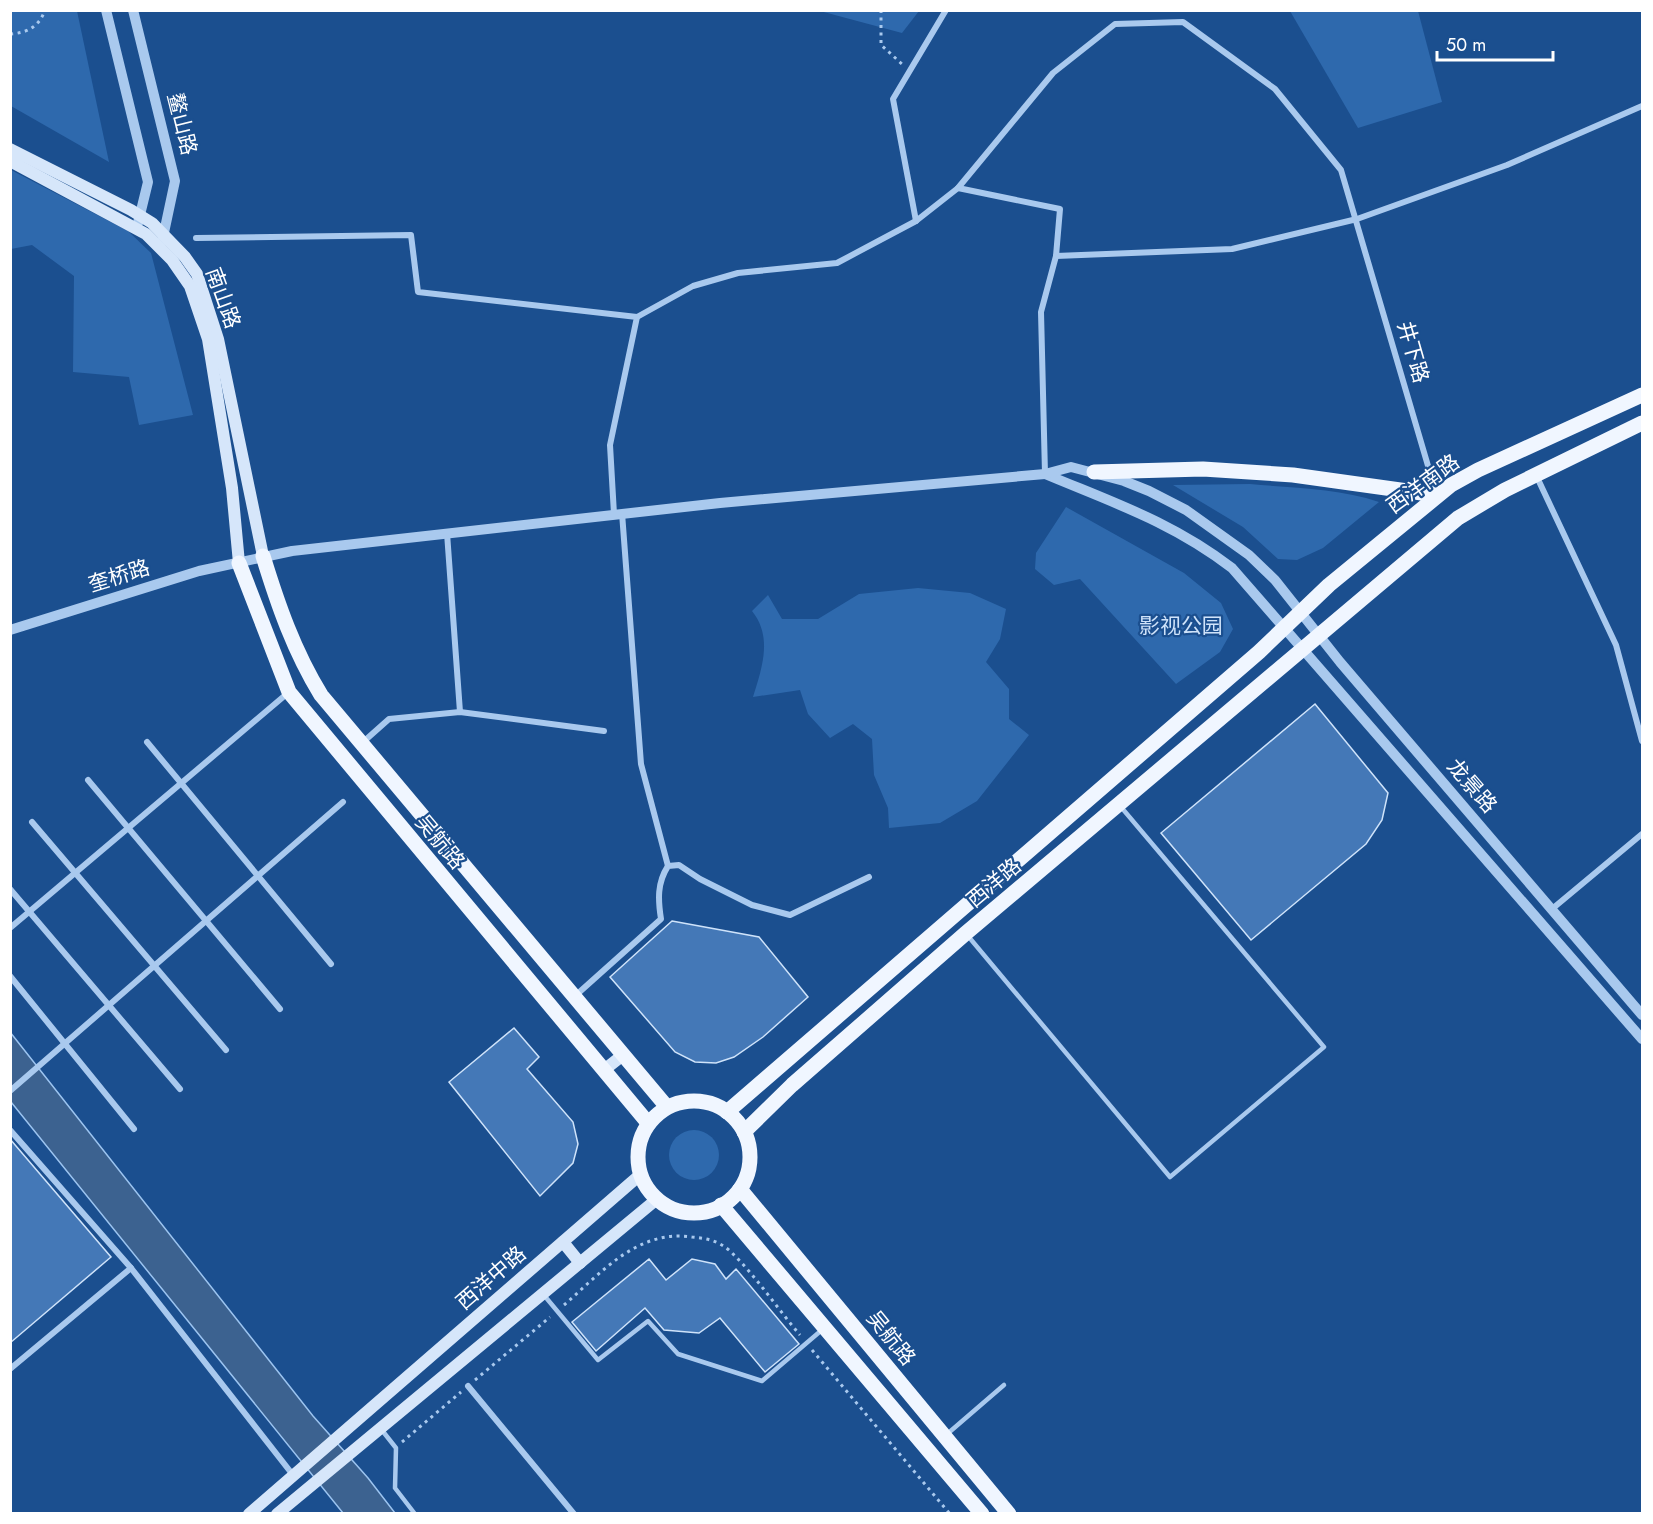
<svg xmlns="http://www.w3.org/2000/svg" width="1653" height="1524" font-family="Jost,'Noto Sans SC',sans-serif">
	<rect width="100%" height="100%" fill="#1b4f8f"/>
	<g fill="#2e69ad">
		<polygon points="11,11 77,11 109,162 11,106"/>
		<polygon points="820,11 919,10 919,11 902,33"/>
		<polygon points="1290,11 1418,11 1442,102 1358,128"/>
		<polygon points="11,170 128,231 151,253 193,415 139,425 129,377 73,372 74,276 32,245 11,249"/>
		<path d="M 1250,484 C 1292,488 1339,488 1379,502 L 1323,548 L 1297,560 L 1278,559 L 1243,527 L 1173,485 Z"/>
		<polygon points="1066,507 1184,573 1221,603 1233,629 1220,652 1176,684 1080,579 1054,585 1035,569 1036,553"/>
		<path d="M 918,588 L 970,593 L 1006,609 L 1000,639 L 986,662 L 1009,689 L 1009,719 L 1029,735 L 977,801 L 940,823 L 889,828 L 888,808 L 874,775 L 872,739 L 853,724 L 830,738 L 808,714 L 800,690 L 753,697 C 762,668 773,637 752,611 L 768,595 L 782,619 L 818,619 L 859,594 Z"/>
		<circle cx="694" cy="1155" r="25"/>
	</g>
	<polygon fill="#3c6290" stroke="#9cc4f0" stroke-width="1.5" points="10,1032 313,1416 368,1478 395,1513 343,1513 11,1102"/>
	<g fill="#4478b7" stroke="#cfe3fa" stroke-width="1.5">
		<polygon points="1315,704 1388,793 1382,820 1366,844 1251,940 1161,833"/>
		<polygon points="672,921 759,937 808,997 763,1037 734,1057 716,1063 695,1062 675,1052 610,977"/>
		<polygon points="514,1028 539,1057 527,1069 573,1122 578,1144 573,1163 540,1196 449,1082"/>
		<polygon points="10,1139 111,1257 10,1343"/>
		<polygon points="649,1259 666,1280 692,1259 715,1264 726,1279 736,1269 799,1344 765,1372 720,1318 699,1333 664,1330 645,1308 596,1351 572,1322"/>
	</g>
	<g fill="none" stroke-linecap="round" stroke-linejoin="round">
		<g stroke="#a9c9ee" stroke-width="3" stroke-dasharray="3 4.5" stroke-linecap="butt">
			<polyline points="881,10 881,45 902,64"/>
			<path d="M 10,34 C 27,33 39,27 45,10"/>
			<path d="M 564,1305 C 602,1272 638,1229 692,1237 C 706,1238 719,1241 730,1251 C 756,1276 777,1308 800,1335"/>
			<polyline points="812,1350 950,1514"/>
			<polyline points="475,1380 550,1317"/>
			<polyline points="402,1442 461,1392"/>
		</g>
		<g stroke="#a9c9ee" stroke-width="4.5">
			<polyline points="968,936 1170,1177 1324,1047 1121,807"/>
			<polyline points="543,1294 598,1360 648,1321 678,1354 762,1381 823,1329"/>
			<polyline points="381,1429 396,1448 395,1488 415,1514"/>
			<polyline points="946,1435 1004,1385"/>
		</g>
		<g stroke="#a9c9ee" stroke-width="6">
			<polyline points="958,188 1053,73 1115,24 1183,22 1275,89 1341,170 1436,493"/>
			<polyline points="916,221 893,99 946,10"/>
			<polyline points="196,238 411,235 418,292 637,317 610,445 614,514"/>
			<polyline points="637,317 693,286 738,273 837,263 916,221 958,188 1060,209 1056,256 1232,249 1357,219 1507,165 1642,106"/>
			<polyline points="1045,474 1041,312 1056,256"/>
			<polyline points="1536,475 1616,645 1642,741"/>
			<polyline points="622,513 641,764 668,866"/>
			<polyline points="447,533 460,712"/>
			<polyline points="147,742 331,964"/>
			<polyline points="362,743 389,719 460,712 604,731"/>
			<polyline points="88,780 280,1009"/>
			<polyline points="32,822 226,1050"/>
			<polyline points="10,889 180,1089"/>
			<polyline points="1552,909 1642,834"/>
			<polyline points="10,928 289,692"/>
			<polyline points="10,976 134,1129"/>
			<path d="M 575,996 L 661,919 C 658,900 657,883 668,866 L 679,865 L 700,879 L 752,905 L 790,915 L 869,877"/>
			<polyline points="10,1091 343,802"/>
			<polyline points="10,1130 131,1268 10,1369"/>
			<polyline points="131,1268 293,1475"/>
			<polyline points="468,1386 574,1514"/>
		</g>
		<g stroke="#a9c9ee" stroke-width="10">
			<polyline points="106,10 148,182 138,223"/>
			<polyline points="133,10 175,181 162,242"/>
			<path d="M 1045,474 C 1114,503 1172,522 1232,568 L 1642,1039"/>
			<polyline points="10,630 199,571 292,551 720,503 1045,474 1071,467 1124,481 1149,491 1186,510 1249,555 1275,580 1340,662 1642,1015"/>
		</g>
		<g stroke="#d6e6fa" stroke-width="12">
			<polyline points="10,149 131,210 152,223 185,257 197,274 218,339 263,556"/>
			<polyline points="10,161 146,234 172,260 190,286 208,339 232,488 239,563"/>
			<polyline points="604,1070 623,1055"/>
			<polyline points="563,1242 580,1263"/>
			<polyline points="249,1514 641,1174"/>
			<polyline points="277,1514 657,1199"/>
		</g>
		<g stroke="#f0f6ff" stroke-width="15">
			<polyline points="1094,472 1203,469 1293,475 1436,495"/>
			<path d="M 263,556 C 278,605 294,651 321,695 L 667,1107"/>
			<polyline points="239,563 289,692 648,1123"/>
			<circle cx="694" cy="1157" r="56"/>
			<polyline points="727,1112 1259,652 1329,585 1451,485 1478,470 1642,395"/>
			<polyline points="744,1132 792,1085 966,933 1458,518 1505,490 1642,423"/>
			<polyline points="740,1189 1009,1514"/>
			<polyline points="721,1205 982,1514"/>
		</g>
	</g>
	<g text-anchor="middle" stroke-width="4.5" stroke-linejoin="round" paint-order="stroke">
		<g font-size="21" fill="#fff" stroke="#1b4f8f">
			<text transform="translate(182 124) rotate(76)" y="7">鳌山路</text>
			<text transform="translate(223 298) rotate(70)" y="7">南山路</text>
			<text transform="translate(1413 352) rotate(74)" y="7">井下路</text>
			<text transform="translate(1423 484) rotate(-36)" y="7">西洋南路</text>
			<text transform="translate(119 576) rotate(-17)" y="7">奎桥路</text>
			<text transform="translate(1472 786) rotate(49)" y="7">龙景路</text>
			<text transform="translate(440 842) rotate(50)" y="7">吴航路</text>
			<text transform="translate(994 883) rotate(-40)" y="7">西洋路</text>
			<text transform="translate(491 1278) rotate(-41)" y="7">西洋中路</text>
			<text transform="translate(891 1338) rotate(51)" y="7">吴航路</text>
		</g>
		<g font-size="21" fill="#cfe3fa" stroke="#1b4f8f">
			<text x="1181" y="633">影视公园</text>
		</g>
	</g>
	<rect width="1653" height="1524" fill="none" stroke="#ffffff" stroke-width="24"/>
	<path d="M1437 51v9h116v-9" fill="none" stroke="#ffffff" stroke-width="3"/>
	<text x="1446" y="51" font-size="18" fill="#ffffff" stroke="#1b4f8f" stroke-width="4.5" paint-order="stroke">50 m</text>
</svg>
